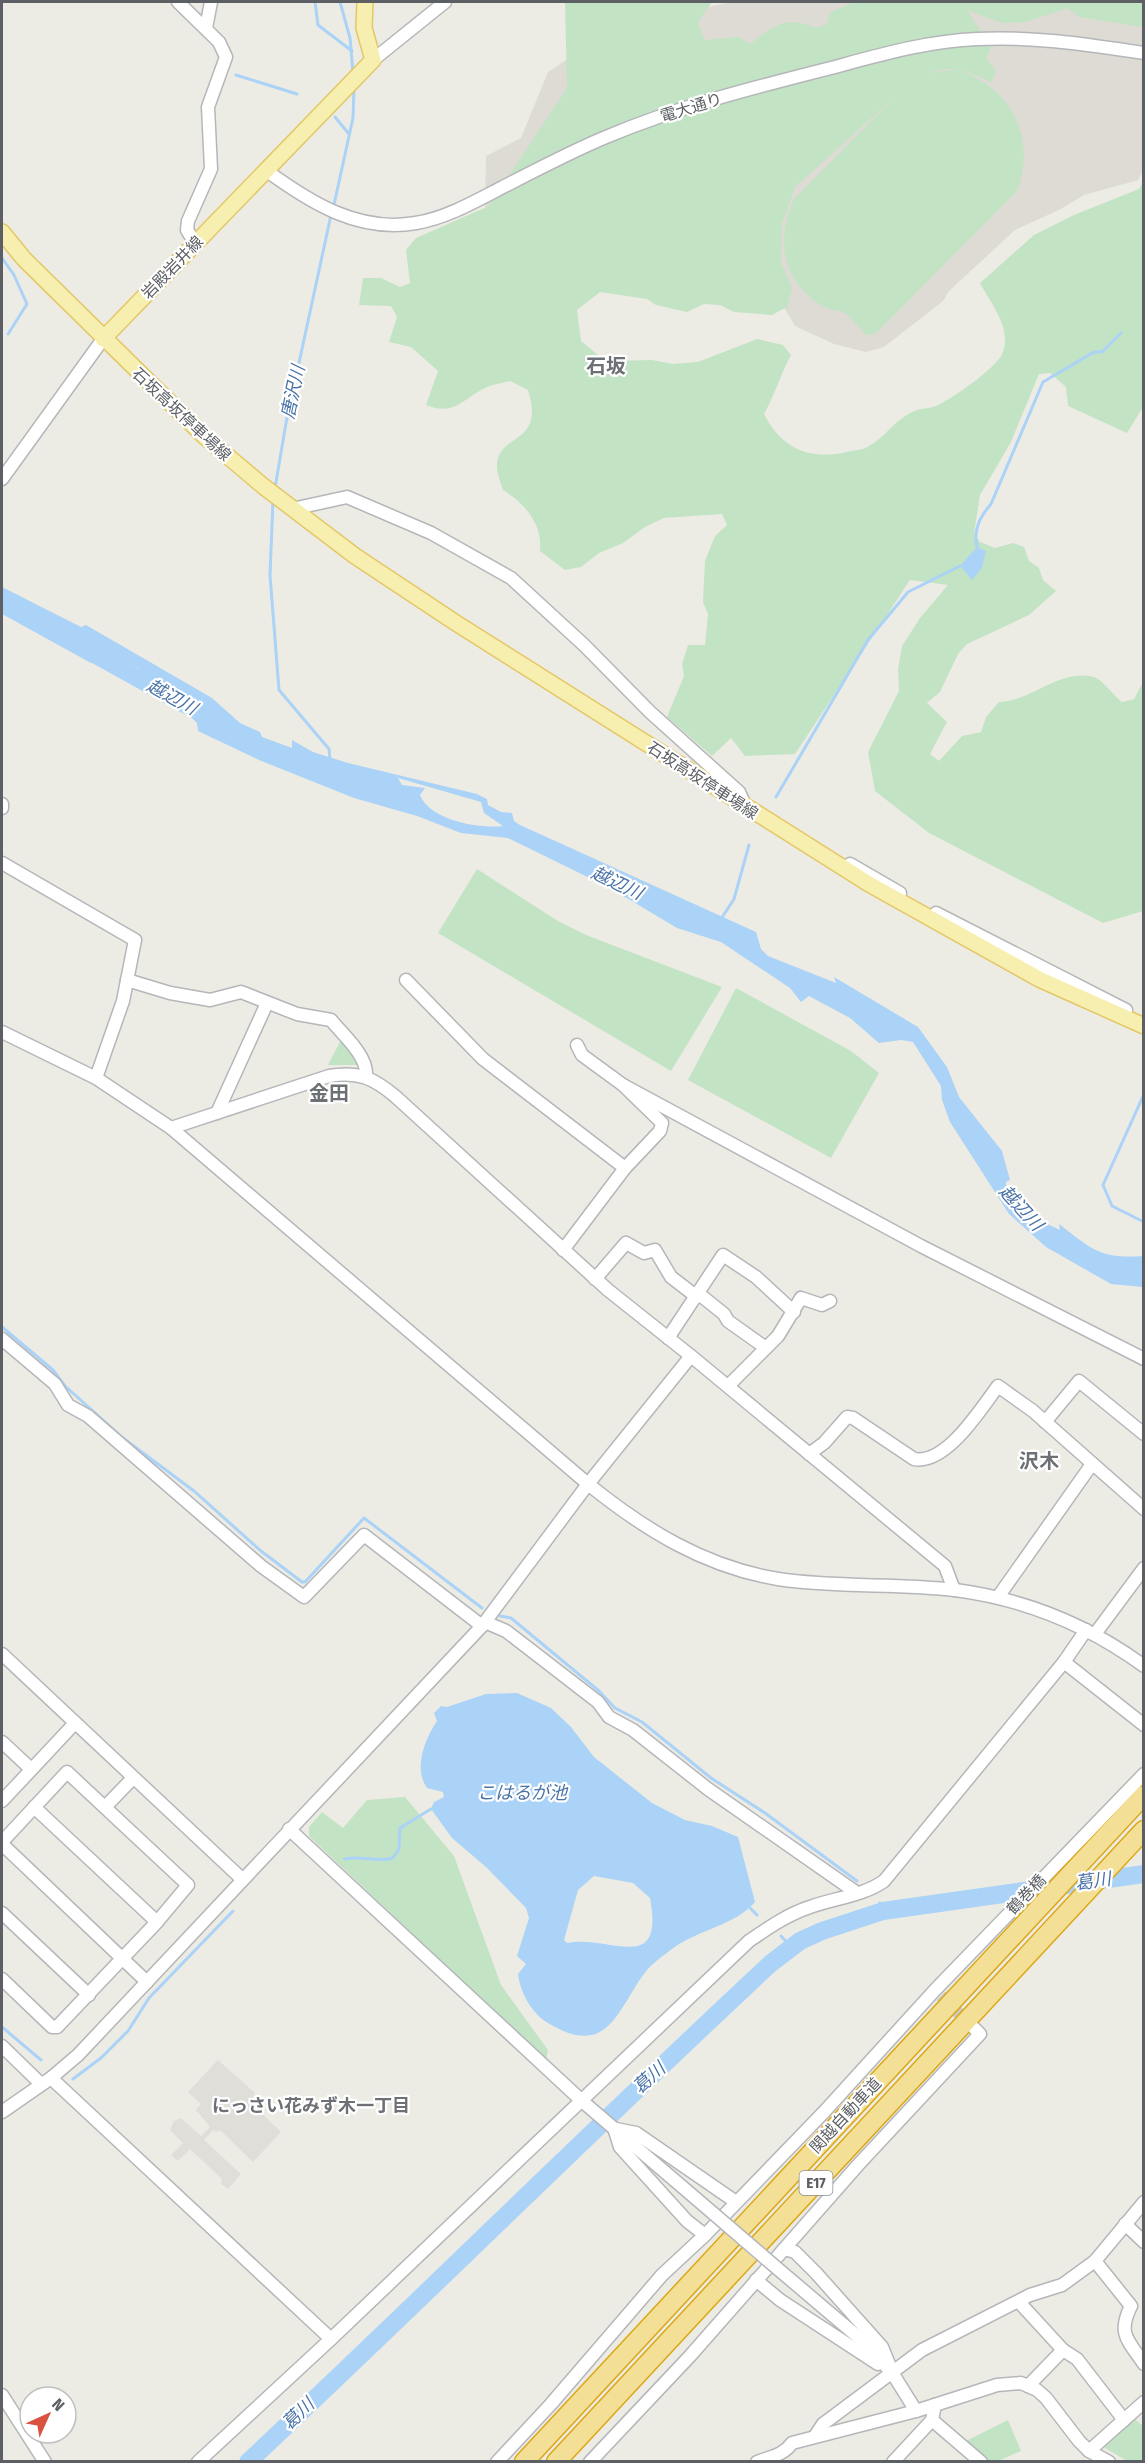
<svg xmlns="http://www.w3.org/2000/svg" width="1145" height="2463" font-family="'Fira Sans Condensed','Noto Sans JP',sans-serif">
	<rect width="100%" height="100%" fill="#edece4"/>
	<polygon fill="#dfded9" points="218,2060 255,2093 250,2102 281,2132 253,2162 220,2130 217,2132 213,2130 204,2140 241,2174 228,2189 221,2184 222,2179 190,2149 178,2161 171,2155 183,2143 170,2130 174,2121 181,2118 201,2136 210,2127 196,2110 201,2104 188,2092"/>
	<polygon fill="#dddbd3" points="731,2 1143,2 1144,168 1138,180 1084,195 1059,210 1015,230 949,291 943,301 884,347 866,352 834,344 795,326 752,252 485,209 486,156 521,138 548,72 616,27"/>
	<g fill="#c3e3c5">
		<path d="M 565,2 L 712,2 L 698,22 L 704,40 L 739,37 L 750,44 C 775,26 785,15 816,28 L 827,24 L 830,12 L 855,2 L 1143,2 L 1143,27 L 1079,17 L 1068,8 L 1025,22 L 1002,23 L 967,10 L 991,47 L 986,58 L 996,70 L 992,83 C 970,73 954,63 931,73 C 939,72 949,69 958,70 C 966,71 976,78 983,82 C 1020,105 1033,151 1017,191 L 875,334 L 866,335 C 859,328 851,315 842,312 C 836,310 830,310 824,307 C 782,281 776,245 793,200 L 895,97 L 795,187 L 782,224 L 781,262 L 792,288 L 787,307 L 772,315 L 734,312 L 720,305 L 704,304 L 687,312 L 656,305 L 647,299 L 600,292 L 577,310 L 581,341 L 598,355 L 614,361 L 652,360 L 673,364 L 698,362 L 757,339 L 783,345 L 791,355 C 780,375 775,395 764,414 C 781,448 810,461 847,452 C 854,450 864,450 869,446 C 885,437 894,421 912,412 C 920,408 930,409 938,405 C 953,398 996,368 1002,354 C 1013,329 991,304 980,283 L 1034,235 L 1074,215 L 1139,189 L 1143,182 L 1143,407 L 1127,433 L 1068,406 L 1066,387 L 1050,373 L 1039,374 L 1011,442 L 980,495 L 974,533 L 980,542 L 995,548 L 1013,543 L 1024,547 L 1029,561 L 1039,568 L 1043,580 L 1056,591 L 1029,615 L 967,644 L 958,654 L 940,692 L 927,703 L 947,722 L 930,754 L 939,761 L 962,736 L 981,732 L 986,717 L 999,702 C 1032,701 1060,668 1094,677 C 1103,680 1114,696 1122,702 L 1134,699 L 1143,682 L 1143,911 L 1103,923 L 929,833 L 875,791 L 868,752 L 899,691 L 898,669 L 902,646 L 920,618 L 948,585 L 910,580 L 795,754 L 745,756 L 731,738 L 712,756 L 667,717 L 684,676 L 682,664 L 688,645 L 705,645 L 708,614 L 703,602 L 705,561 L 715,536 L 727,525 L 722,514 L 664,518 L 645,527 L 623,543 L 599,553 L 581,567 L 565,570 L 540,551 C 543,525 525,503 503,490 C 501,483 497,474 497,467 C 496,432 546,447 528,390 L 510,381 C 503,383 494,384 487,387 C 463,398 455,417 426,405 L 438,371 L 411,347 L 389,342 L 397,317 L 391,306 L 359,305 L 363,278 L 381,278 L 400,287 L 410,283 L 406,250 L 416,238 L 489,206 L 567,88 Z"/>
		<polygon points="477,869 558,921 586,935 722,987 671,1071 438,933"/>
		<polygon points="736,988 851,1051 879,1073 831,1158 688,1080"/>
		<polygon points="340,1042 344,1042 361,1065 328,1065"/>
		<polygon points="405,1797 454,1856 501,1985 548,2050 546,2060 309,1836 309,1827 322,1812 343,1828 367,1800"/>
		<polygon points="1132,2417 1143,2426 1143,2461 1127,2461 1100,2445"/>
		<polygon points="1008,2420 1021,2451 998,2461 984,2461 966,2441"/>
	</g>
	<g fill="#abd2f7" fill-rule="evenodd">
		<polygon points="977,547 986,551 982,568 972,580 960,566"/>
		<path d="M 2,587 L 81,627 L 86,625 L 212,698 L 240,723 L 260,732 L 262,737 L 292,748 L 292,740 L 313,752 L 348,763 L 477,794 L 487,799 L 488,805 L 501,812 L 512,813 L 514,821 L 520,825 L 756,932 L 761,949 L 768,956 L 836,983 L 834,977 L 918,1027 L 947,1067 L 959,1097 L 1002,1151 L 1010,1180 L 1006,1182 L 1006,1189 L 1037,1219 L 1060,1230 L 1059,1224 C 1092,1249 1099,1259 1143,1256 L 1143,1287 L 1111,1284 L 1046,1247 L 1009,1214 L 950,1122 L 942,1100 L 941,1086 L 913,1042 L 901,1040 L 879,1043 L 850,1018 L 809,996 L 801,1002 L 790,988 L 721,942 L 677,928 L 610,888 L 508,838 L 461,833 L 417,816 L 354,798 L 259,760 L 198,731 L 197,723 L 140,669 L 121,659 L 91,663 L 2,614 ZM 398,778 L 481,802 L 484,813 L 503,826 C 478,829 430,820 420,795 L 425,788 L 402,785 Z"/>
		<path d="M 517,1693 L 551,1708 L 571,1727 L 594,1757 L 652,1803 L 685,1820 L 712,1826 L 738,1837 L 755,1902 C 736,1925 697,1930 672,1949 C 664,1955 654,1962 647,1970 C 618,2006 610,2061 548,2023 C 532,2014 520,1992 518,1974 L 526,1964 L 517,1956 L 529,1918 L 526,1908 L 486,1867 L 452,1838 L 431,1809 L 434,1802 L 444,1797 L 443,1792 L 427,1788 C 413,1768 425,1739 437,1721 L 434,1713 L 441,1706 L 447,1707 L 486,1694 ZM 594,1876 L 633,1883 L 650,1898 C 665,1977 608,1934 567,1943 L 564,1940 L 578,1890 Z"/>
	</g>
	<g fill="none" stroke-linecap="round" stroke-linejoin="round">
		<g stroke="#abd2f7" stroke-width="3">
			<polyline points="315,2 318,25 352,51"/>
			<polyline points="340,2 350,38 353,73"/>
			<polyline points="236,75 297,94"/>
			<polyline points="335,117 349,134"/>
			<polyline points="333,209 353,118 354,89"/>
			<polyline points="2,258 14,275 27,304 8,334"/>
			<polyline points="275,488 286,423 331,215"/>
			<polyline points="273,500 270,575 279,690 329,749 330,760"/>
			<path d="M 977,547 C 973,529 980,517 991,504 L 1043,382 L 1094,352 L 1102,352 L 1121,333"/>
			<polyline points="776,797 868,640 908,592 960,566"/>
			<polyline points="721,919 734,899 749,845"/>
			<polyline points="1144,1094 1103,1185 1112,1206 1144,1222"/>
			<polyline points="2,1327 53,1370 65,1386 123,1438 194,1491 261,1551 302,1582 305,1582 364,1518 482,1608"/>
			<polyline points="500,1616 511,1618 599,1691 615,1708 642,1722 711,1778 765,1813 857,1881"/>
			<path d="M 345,1859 C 362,1855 377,1863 393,1858 L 399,1849 L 400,1828 L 431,1809"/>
			<polyline points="880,1903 883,1911"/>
			<polyline points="750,1908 757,1915"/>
			<polyline points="781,1936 791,1947"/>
			<polyline points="2,2027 41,2060"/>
			<polyline points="73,2079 101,2058 128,2031 149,1998 233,1911"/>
		</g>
		<g stroke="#abd2f7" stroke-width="18">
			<polyline points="87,650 186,705"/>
			<path d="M 248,2462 C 424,2297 594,2128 770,1964 L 800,1941 L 822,1931 L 883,1911 L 1144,1874"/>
		</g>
		<polyline stroke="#c9c9c4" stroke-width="12" stroke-dasharray="12 6" stroke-linecap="butt" points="941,1996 970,2024"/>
		<defs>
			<g id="minor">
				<polyline points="178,2 219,42 226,57 208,107 211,169 188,221 187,230 195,243"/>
				<polyline points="206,28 211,2"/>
				<polyline points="373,60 445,2"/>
				<path d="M 267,171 C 311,203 359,233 416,223 C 446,218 474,202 501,188 C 536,170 570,152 606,137 C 677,107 752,88 827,69 C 876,56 926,41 977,39 C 1033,36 1089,45 1144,53"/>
				<polyline points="2,479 103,339"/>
				<polyline points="292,509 347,497 431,533 511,578 584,645 650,712 739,792 746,807"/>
				<polyline points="2,804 2,808"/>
				<polyline points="2,863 135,940 123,1001 96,1078"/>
				<polyline points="850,864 900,893"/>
				<polyline points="936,913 1126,1010"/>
				<path d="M 127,980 L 170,993 L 210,1000 L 241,992 L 297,1014 L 331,1020 C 343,1035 368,1056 366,1076"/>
				<polyline points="406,980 483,1059 625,1168"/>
				<path d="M 2,1032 L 96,1078 L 171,1128 L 588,1484 C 645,1530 705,1567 778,1579 C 837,1588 897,1583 955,1590 C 1024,1599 1088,1625 1144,1666"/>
				<polyline points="623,1085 921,1246 1144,1359"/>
				<polyline points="217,1113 267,1003"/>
				<path d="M 171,1128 L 329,1076 C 358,1071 374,1078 396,1097 L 608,1290 L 691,1356 L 945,1566 L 954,1590"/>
				<polyline points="563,1250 625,1168 660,1131 662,1123 623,1085 582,1055 577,1045"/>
				<polyline points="595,1279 626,1243 644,1253 655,1250 671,1277 697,1297"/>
				<polyline points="699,1294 724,1314 728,1321 766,1348"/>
				<polyline points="668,1338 723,1255 756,1277 794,1312"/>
				<polyline points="2,1339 55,1384 68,1405 88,1416 261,1566 304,1597 364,1535 482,1626"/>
				<polyline points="728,1386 778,1336 801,1298 822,1305 830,1301"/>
				<polyline points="1045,1422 1079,1381 1144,1434"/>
				<path d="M 809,1454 L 824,1443 L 847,1417 L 853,1418 L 914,1459 C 946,1465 980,1410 998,1386 L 1033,1411 L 1144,1509"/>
				<polyline points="998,1597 1092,1464"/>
				<polyline points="485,1622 506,1631 598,1702 609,1717 633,1730 708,1789 857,1893"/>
				<polyline points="1095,1634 1144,1568"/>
				<polyline points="2,1654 242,1879"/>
				<polyline points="1064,1662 1144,1725"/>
				<polyline points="2,1742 31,1769"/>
				<polyline points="2,1801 75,1723"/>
				<polyline points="34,1807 157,1922"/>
				<polyline points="105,1807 133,1778"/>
				<polyline points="289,1829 582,2101 714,2214"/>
				<polyline points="2,1842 67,1772 188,1885 157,1922 57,2027 52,2027 2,1979"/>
				<polyline points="2,1844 147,1982"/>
				<polyline points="2,1913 89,1995"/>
				<polyline points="2,2046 41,2084"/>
				<polyline points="51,2078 331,2339"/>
				<polyline points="2,2112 51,2078 78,2055 482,1626 588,1484 691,1356"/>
				<polyline points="614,2128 620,2147 687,2221 705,2235"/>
				<polyline points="616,2129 636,2133 736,2202"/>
				<polyline points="1125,2224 1144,2242"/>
				<polyline points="785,2249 795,2252 816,2273 882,2347 891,2369"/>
				<path d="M 1095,2261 L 1131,2306 C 1117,2334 1128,2340 1144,2364"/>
				<polyline points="778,2269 864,2342 893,2374 916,2411"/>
				<polyline points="756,2280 780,2300 878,2364"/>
				<polyline points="1019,2302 1063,2350 1077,2359 1124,2420"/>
				<polyline points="1028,2386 1063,2350"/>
				<polyline points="2,2395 45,2462"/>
				<polyline points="932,2420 981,2462"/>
				<polyline points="815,2436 823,2424 922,2350 1030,2295 1062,2285 1095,2261 1144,2202"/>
				<polyline points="1089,2451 1144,2402"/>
				<path d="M 198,2462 L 331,2339 L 749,1941 C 768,1928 788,1914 810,1907 C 834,1898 863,1896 884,1881 L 1064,1662 L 1086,1630"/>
				<polyline points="497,2462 551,2404 662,2275 705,2235 824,2112 935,1990 1144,1774"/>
				<polyline points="590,2462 690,2356 858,2165 980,2034 974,2028"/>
				<path d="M 757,2462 C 770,2457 784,2455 792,2443 L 916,2411 L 997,2385 L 1021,2383 L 1037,2390 L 1046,2398 L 1079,2441 L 1089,2451 L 1109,2462"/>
				<polyline points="893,2462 932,2420 935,2405"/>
			</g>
			<g id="major">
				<polyline points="2,232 24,259 205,437 263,486 355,556 456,623 869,884 1039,979 1144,1026"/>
				<polyline points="103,339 373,60 364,28 365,2"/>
			</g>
			<g id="highway">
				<polyline points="524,2462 1144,1795"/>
				<polyline points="556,2462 1144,1830"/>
			</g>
		</defs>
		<use href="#minor" stroke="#b5b6ba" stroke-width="15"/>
		<use href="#major" stroke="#e4c767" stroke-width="18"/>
		<use href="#highway" stroke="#dca715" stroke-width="21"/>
		<use href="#minor" stroke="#fff" stroke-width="12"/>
		<use href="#major" stroke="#f7efaf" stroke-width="15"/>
		<use href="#highway" stroke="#f3df96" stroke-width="18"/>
		<defs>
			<polyline id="minor-bridge" points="714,2214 778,2269"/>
		</defs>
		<use href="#minor-bridge" stroke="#b5b6ba" stroke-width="15" stroke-linecap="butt"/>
		<use href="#minor-bridge" stroke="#fff" stroke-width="12"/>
	</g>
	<g text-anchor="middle" stroke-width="4.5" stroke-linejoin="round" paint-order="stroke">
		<rect fill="#fff" stroke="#8d8f92" stroke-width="1.5" x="799.5" y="2171" width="33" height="24" rx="4.5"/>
		<g font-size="15" font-weight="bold" fill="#5c5f63">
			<text x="816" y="2188">E17</text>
		</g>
		<g font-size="16" fill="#5c5f63" stroke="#fff">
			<text transform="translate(691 107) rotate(-17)" y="6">電大通り</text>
			<text transform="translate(172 267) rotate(-46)" y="6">岩殿岩井線</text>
			<text transform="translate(182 414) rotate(43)" y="6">石坂高坂停車場線</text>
			<text transform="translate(703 780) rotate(33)" y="6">石坂高坂停車場線</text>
			<text transform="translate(1026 1894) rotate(-46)" y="6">鶴巻橋</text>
			<text transform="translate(845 2115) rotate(-47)" y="6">関越自動車道</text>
		</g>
		<g font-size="18" font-style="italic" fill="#4a73a7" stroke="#fff">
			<text transform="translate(293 392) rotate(-78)" y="6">唐沢川</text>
			<text transform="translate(172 697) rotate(29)" y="6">越辺川</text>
			<text transform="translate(617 883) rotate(25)" y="6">越辺川</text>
			<text transform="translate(1021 1208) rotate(47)" y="6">越辺川</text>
			<text x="522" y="1799">こはるが池</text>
			<text transform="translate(1093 1881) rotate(-8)" y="6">葛川</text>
			<text transform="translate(649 2078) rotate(-42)" y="6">葛川</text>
			<text transform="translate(298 2414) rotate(-44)" y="6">葛川</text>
		</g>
		<g font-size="18" font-weight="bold" fill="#6d7175" stroke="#fff">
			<text x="311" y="2112">にっさい花みず木一丁目</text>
		</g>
		<g font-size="20" font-weight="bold" fill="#6d7175" stroke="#fff">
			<text x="606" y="373">石坂</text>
			<text x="329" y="1100">金田</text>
			<text x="1039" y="1468">沢木</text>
		</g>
	</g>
	<rect width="1145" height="2463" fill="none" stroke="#5c5f63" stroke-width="6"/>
	<g transform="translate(48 2415) rotate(45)"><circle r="28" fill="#ffffff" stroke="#bebfc1" stroke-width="1.5"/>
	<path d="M0-4.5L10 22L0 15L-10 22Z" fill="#d9523f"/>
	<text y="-9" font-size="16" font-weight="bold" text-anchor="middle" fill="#5c5f63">N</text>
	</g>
</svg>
